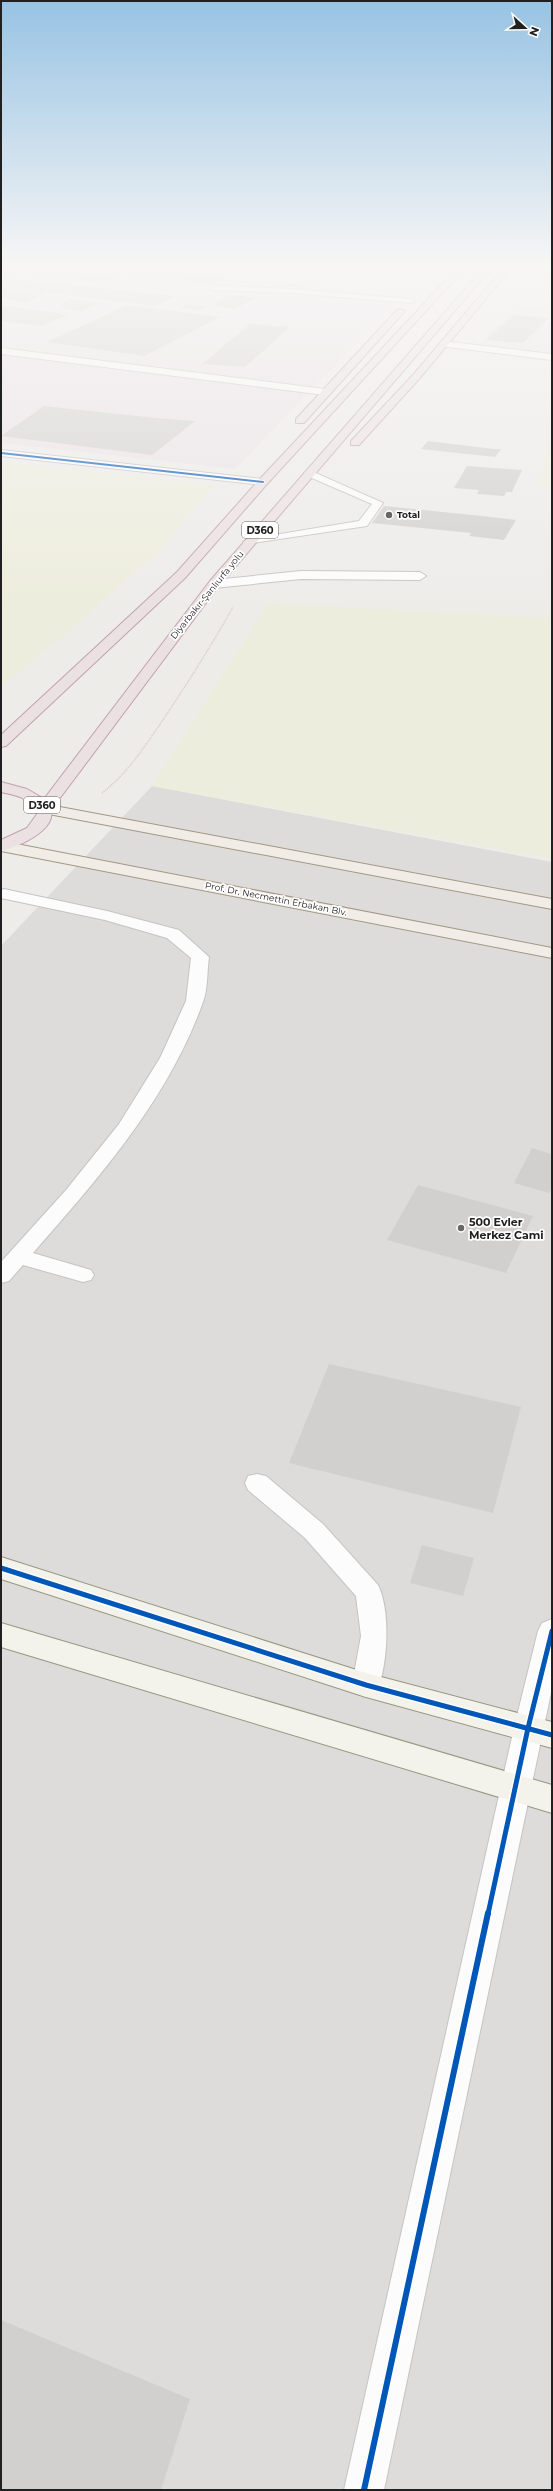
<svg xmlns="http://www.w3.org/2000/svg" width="553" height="2491" font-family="Montserrat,sans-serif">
	<rect width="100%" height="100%" fill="#eeece9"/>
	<polygon fill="#dddcda" points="152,786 552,862 552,2490 1,2490 1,946"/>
	<g fill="#ebe2e7">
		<polygon points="1,264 118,264 403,295 235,469 1,443"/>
		<polygon points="515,306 552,310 552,352 480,344"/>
	</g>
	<g fill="#ededdd">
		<polygon points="159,264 403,264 389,279 383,283 368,284"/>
		<polygon points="549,264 552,264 552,310 515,306"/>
		<polygon points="552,426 552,493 539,484"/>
		<polygon points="1,461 215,485 156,553 69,631 1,686"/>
		<polygon points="552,598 552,859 152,786 268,603 548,618"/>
	</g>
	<g fill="#d2d0ce">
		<polygon points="1,264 39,264 6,278 176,296 156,306 1,287"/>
		<polygon points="41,264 108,264 155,269 140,276"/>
		<polygon points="41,269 62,271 118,277 106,283 29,274"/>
		<polygon points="159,270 227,277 213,284 144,277"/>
		<polygon points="285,283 302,285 298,287 281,285"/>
		<polygon points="1,288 46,293 27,302 1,298"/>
		<polygon points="235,295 256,298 235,309 213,306 220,303 215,302 224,298"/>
		<polygon points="70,299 99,303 82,311 66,309 60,304"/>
		<polygon points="187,304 207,307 200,310 181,308"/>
		<polygon points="127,305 220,317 144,356 47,342"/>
		<polygon points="1,306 50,312 67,315 41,326 1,321"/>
		<polygon points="513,315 549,318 523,343 486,340"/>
		<polygon points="250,324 290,327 245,367 202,364"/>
		<polygon points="44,406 156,418 195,421 152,455 1,436"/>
		<polygon points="428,441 494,449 501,449 495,457 421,449"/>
		<polygon points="467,466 522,470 512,492 506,492 504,496 477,494 479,490 454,488"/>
		<polygon points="384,506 482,516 516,520 504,540 469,536 471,533 372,523"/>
		<polygon points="532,1148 552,1154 552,1188 549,1193 514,1183"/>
		<polygon points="418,1185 533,1216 506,1273 387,1240"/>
		<polygon points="329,1364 521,1407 493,1513 289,1463"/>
		<polygon points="422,1545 474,1558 463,1596 410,1583"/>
		<polygon points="1,2320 190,2399 161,2490 1,2490"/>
	</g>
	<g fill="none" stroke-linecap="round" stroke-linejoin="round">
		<defs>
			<g id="lane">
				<polygon points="215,286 291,289 411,299 415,301 411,303 291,293 212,290 211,288"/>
				<polygon points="443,341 552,354 552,360 440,346 439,344"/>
				<polygon points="1,348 325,389 330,392 325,395 1,354"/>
				<polygon points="309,470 383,503 367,526 245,544 243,542 249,539 359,521 372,504 305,475 304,473"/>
				<polygon points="301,571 420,572 426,576 420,580 301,579 214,588 208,584 214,580"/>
				<path d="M 4,889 L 107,911 L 179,930 L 209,957 C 207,971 208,989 203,1002 C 169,1098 99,1178 33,1253 L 91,1270 L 94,1275 L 91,1280 L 83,1282 L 23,1265 L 9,1281 L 1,1283 L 1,1262 L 66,1190 L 119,1124 L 160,1058 L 186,1001 L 191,958 L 167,938 L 105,920 L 1,898 L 1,890 Z"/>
				<path d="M 257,1474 L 266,1476 L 323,1524 L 378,1585 C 391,1611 388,1667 376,1693 L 366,1697 L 356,1693 L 352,1685 L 361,1636 L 356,1596 L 305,1538 L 248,1490 L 245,1483 L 248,1476 Z"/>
			</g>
			<g id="street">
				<polygon points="1,450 263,479 268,482 263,485 1,456"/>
				<polygon points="552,1619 552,1688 384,2490 344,2490 514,1728 538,1631 542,1623"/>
			</g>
			<g id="secondary">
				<polygon points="1,1557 366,1673 552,1722 552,1748 366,1697 1,1579"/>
				<polygon points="1,1623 552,1785 552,1813 1,1647"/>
			</g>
			<g id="primary">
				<polygon points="44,804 552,899 552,909 38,812 36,809"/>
				<polygon points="1,841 552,948 552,958 1,851"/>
			</g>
			<g id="highway">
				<polygon points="461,264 469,264 267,484 185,578 6,746 1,747 1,735 177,572 259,480"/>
				<path d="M 487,264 L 495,264 L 218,587 L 51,810 C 56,831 17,847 1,851 L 1,840 L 27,828 L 37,814 C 33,798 15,795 1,792 L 1,782 L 27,789 L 44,799 L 210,581 Z"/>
				<polygon points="507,264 515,264 419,379 359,445 351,445 351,441 413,375"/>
				<polygon points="398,309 405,311 304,423 296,423 296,419"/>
			</g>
		</defs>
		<use href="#lane" stroke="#c5c4c3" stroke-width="2"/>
		<use href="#street" stroke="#c5c4c3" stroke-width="2"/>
		<use href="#secondary" stroke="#979782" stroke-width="2"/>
		<use href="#primary" stroke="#a39886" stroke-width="2"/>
		<use href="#highway" stroke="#c1a2ac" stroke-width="2"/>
		<path stroke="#d7c9c8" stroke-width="1.5" stroke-dasharray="1 1" stroke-linecap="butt" d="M 102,793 C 126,775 142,750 159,726 C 185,687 210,648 233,607"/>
		<use href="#lane" fill="#fcfcfc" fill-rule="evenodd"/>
		<use href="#street" fill="#fcfcfc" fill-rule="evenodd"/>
		<use href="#secondary" fill="#f3f3ec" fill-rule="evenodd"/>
		<use href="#primary" fill="#f1ece6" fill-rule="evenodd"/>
		<use href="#highway" fill="#ebe0e2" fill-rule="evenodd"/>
		<defs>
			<polyline id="cycleway-far2" points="1,453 263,482"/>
			<g id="cycleway-far1">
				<polyline points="1,1568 366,1685 552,1735"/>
				<polyline points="488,1914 528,1728 552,1631"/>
			</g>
			<polyline id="cycleway" points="364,2490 488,1913"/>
		</defs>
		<use href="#cycleway-far2" stroke="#fff" stroke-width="3.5"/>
		<use href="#cycleway-far1" stroke="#fff" stroke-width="8"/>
		<use href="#cycleway" stroke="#fff" stroke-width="9"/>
		<use href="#cycleway-far2" stroke="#0057b8" stroke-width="2"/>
		<use href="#cycleway-far1" stroke="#0057b8" stroke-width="5"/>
		<use href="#cycleway" stroke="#0057b8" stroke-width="6"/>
	</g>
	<linearGradient id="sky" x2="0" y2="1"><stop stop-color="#97c3e4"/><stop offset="0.43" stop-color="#f7f6f5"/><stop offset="1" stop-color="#f7f6f5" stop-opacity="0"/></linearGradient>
	<rect width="553" height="613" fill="url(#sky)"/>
	<g fill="#686766" stroke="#fff" stroke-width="1.5">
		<circle cx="389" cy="515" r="4"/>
		<circle cx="461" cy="1228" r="4"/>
	</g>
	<g text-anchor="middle" stroke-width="3.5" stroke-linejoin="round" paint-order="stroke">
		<g font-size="9" font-weight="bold" fill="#202020" stroke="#fff" text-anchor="start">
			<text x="397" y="518">Total</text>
		</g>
		<g font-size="9" fill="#202020" stroke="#fff">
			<text transform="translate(207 595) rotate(-51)" y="3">Diyarbakır-Şanlıurfa yolu</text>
			<text transform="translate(276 899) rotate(11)" y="3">Prof. Dr. Necmettin Erbakan Blv.</text>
		</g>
		<g fill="#fff" stroke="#636363" stroke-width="1">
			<rect x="242" y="522" width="36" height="16" rx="3"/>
			<rect x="24" y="797" width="36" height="16" rx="3"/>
		</g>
		<g font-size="10" font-weight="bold" fill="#202020">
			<text x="260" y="534">D360</text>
			<text x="42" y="809">D360</text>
		</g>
		<g font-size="11" font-weight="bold" fill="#202020" stroke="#fff" text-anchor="start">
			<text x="469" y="1226">500 Evler<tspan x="469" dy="13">Merkez Cami</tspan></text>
		</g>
	</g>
	<rect width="553" height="2491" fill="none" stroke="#202020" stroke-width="4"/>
	<g transform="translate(525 28) rotate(111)" stroke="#ffffff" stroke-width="3" paint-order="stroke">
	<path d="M0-3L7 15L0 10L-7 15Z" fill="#202020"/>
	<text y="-6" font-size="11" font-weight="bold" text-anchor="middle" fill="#202020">N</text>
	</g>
</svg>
